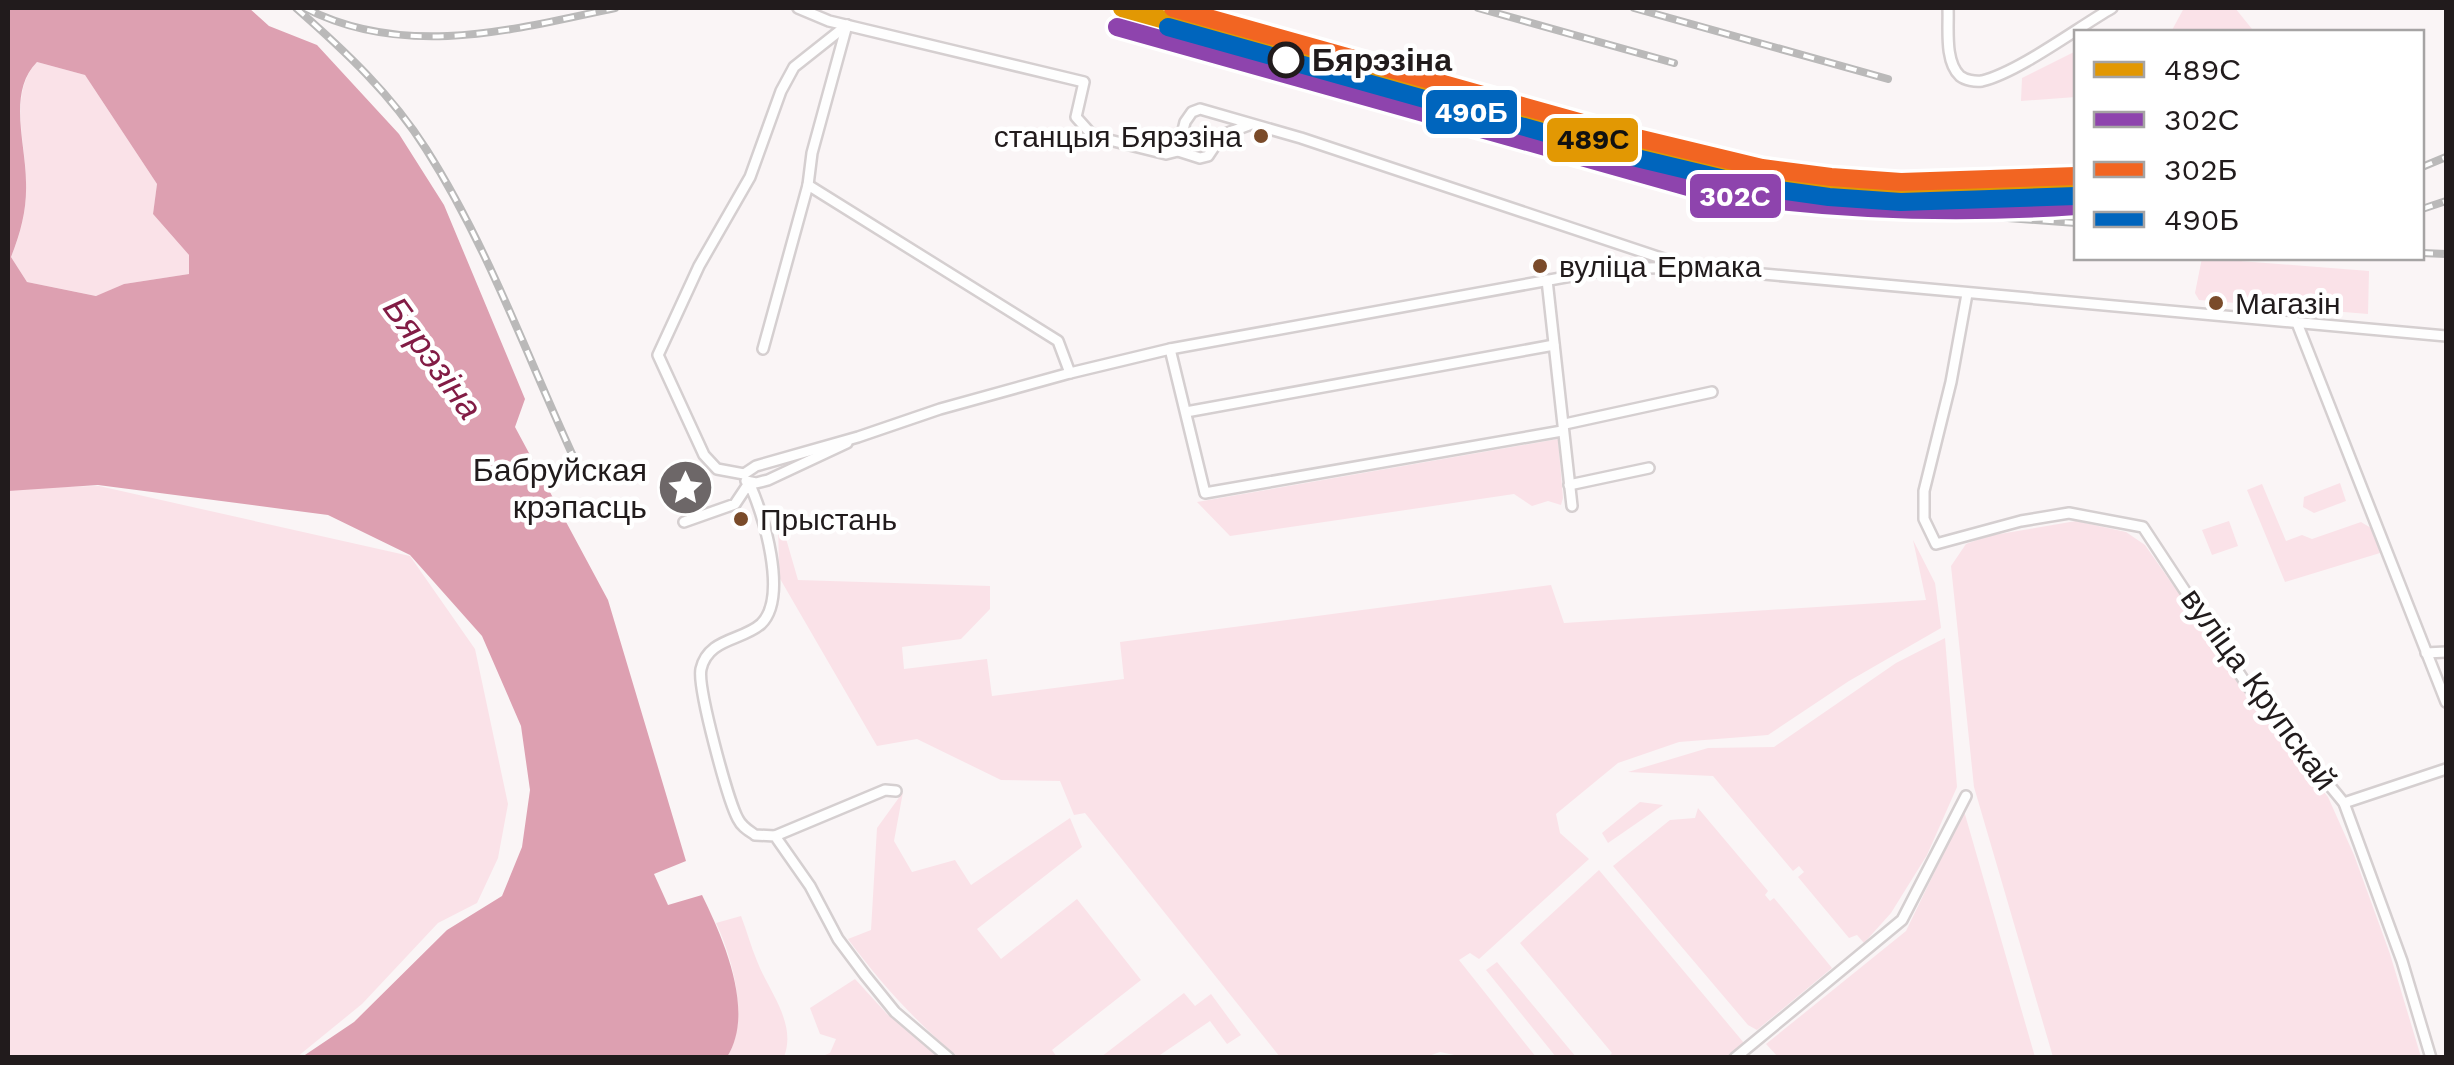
<svg xmlns="http://www.w3.org/2000/svg" width="2454" height="1065" font-family="'Work Sans',sans-serif">
	<rect width="100%" height="100%" fill="#faf5f6"/>
	<g fill="#fae2e8">
		<polygon points="2184,8 2235,8 2252,29 2248,32 2171,32"/>
		<polygon points="2076,51 2076,97 2021,101 2022,78"/>
		<path d="M 37,62 L 85,75 L 157,184 L 153,214 L 189,255 L 189,274 L 124,284 L 97,296 L 27,282 L 11,257 C 21,233 27,209 26,182 C 26,143 8,93 37,62 Z"/>
		<polygon points="2202,258 2369,271 2368,314 2199,300 2195,293"/>
		<polygon points="1558,439 1563,498 1561,505 1548,501 1532,506 1514,494 1230,536 1197,502"/>
		<polygon points="2340,483 2346,501 2314,513 2303,507 2304,497"/>
		<polygon points="2262,484 2286,541 2302,535 2312,539 2361,522 2371,528 2380,553 2285,582 2247,490"/>
		<polygon points="99,486 410,556 475,649 508,804 498,858 477,903 438,923 362,1004 297,1057 8,1057 8,488"/>
		<polygon points="778,511 798,580 990,586 990,609 961,639 902,647 904,669 987,659 992,696 1124,679 1120,642 1551,585 1564,623 1926,600 1913,540 1935,583 1941,628 1849,681 1768,735 1679,742 1618,763 1556,814 1560,833 1589,859 1479,959 1470,953 1459,960 1536,1057 1464,1057 1440,1052 1423,1058 1280,1057 1085,813 1074,815 1060,781 1001,780 917,739 877,746 779,577"/>
		<polygon points="2076,521 2126,532 2145,545 2274,730 2328,797 2354,855 2390,954 2421,1057 2053,1057 1974,787 1951,566 1966,544 1988,536"/>
		<polygon points="2229,521 2238,546 2212,555 2202,530"/>
		<polygon points="1945,638 1957,787 1927,855 1891,913 1864,943 1857,935 1849,938 1798,877 1804,872 1799,866 1793,871 1713,776 1628,772 1708,748 1774,747 1896,663"/>
		<path d="M 903,792 L 894,841 L 912,872 L 955,860 L 971,885 L 1070,818 L 1082,847 L 977,929 L 1001,959 L 1077,899 L 1141,980 L 1052,1050 L 1057,1057 L 958,1057 C 916,1022 881,984 848,939 L 871,930 L 877,828 Z"/>
		<polygon points="1640,802 1663,805 1608,843 1602,833"/>
		<polygon points="1698,808 1768,891 1765,895 1770,901 1774,898 1832,968 1757,1030 1748,1025 1613,866 1670,820 1695,818"/>
		<polygon points="1964,811 2035,1057 1778,1057 1766,1044 1906,931"/>
		<polygon points="1599,870 1744,1043 1727,1057 1608,1057 1612,1053 1520,943"/>
		<path d="M 741,916 C 747,931 751,947 757,961 C 769,992 797,1023 784,1057 L 727,1057 C 750,1021 733,959 716,923 Z"/>
		<polygon points="1497,962 1576,1057 1577,1057 1556,1057 1486,970"/>
		<polygon points="855,979 887,1014 939,1057 820,1057 830,1053 836,1039 820,1034 810,1008"/>
		<polygon points="1184,993 1195,1006 1211,994 1241,1035 1227,1044 1210,1021 1157,1057 1101,1057"/>
	</g>
	<path fill="#dda0b1" fill-rule="evenodd" d="M 8,8 L 249,8 L 269,26 L 317,45 L 399,134 L 444,205 L 525,399 L 515,427 L 608,600 L 686,861 L 654,874 L 668,905 L 702,895 C 723,938 756,1012 727,1057 L 302,1057 L 354,1022 L 447,930 L 502,896 L 522,847 L 530,790 L 521,726 L 482,636 L 410,555 L 328,515 L 98,485 L 8,491 ZM 37,62 L 85,75 L 157,184 L 153,214 L 189,255 L 189,274 L 124,284 L 96,296 L 27,282 L 11,257 C 21,232 27,209 26,182 C 26,144 7,92 37,62 Z"/>
	<g fill="none" stroke-linecap="round" stroke-linejoin="round">
		<defs>
			<g id="street">
				<polyline points="798,8 829,21 1084,82 1076,117 1093,136 1166,154 1178,151"/>
				<path d="M 1948,8 C 1949,27 1944,61 1960,76 C 1965,80 1975,82 1982,81 C 2019,72 2077,28 2112,8"/>
				<polyline points="1249,125 1222,135 1208,156 1200,158 1178,151 1185,122 1192,112 1200,109 1301,138 1679,264"/>
				<polyline points="808,185 1058,341 1070,373"/>
				<polyline points="1547,280 1572,506"/>
				<polyline points="1967,294 1951,382 1924,491 1924,519 1936,544 2021,521 2069,513 2143,527 2247,685 2344,803 2402,961 2431,1058"/>
				<polyline points="2297,323 2446,702"/>
				<polyline points="763,349 808,185 812,153 847,25"/>
				<polyline points="1170,349 1205,493 1562,431"/>
				<polyline points="1186,412 1554,345"/>
				<polyline points="1565,424 1712,392"/>
				<polyline points="744,474 756,466 858,437 940,409 1070,373 1170,349 1610,269 1686,267 2446,336"/>
				<polyline points="744,474 717,469 704,455 658,355 699,266 750,177 781,91 794,67 847,25"/>
				<polyline points="746,481 756,483 768,480 847,443"/>
				<polyline points="1569,485 1649,468"/>
				<path d="M 684,522 L 735,504 L 749,483 C 763,512 789,597 761,624 C 742,641 708,638 701,669 C 697,687 728,801 738,819 C 742,827 748,830 755,835 L 775,836 L 810,886 L 838,939 L 865,975 L 895,1012 L 949,1058"/>
				<polyline points="2426,653 2446,652"/>
				<polyline points="2344,803 2446,769"/>
				<polyline points="775,836 885,790 896,791"/>
				<polyline points="1735,1058 1902,920 1966,796"/>
			</g>
		</defs>
		<use href="#street" stroke="#d5cfd0" stroke-width="14"/>
		<use href="#street" stroke="#fefefe" stroke-width="9"/>
		<defs>
			<g id="rail">
				<path d="M 296,8 C 344,50 392,95 426,149 C 489,248 529,362 579,469"/>
				<path d="M 305,8 C 405,59 512,30 615,8"/>
				<polyline points="1478,8 1674,63"/>
				<polyline points="1634,8 1888,79"/>
				<polyline points="2422,167 2446,157"/>
				<polyline points="2422,209 2446,201"/>
				<polyline points="1955,214 2076,223"/>
				<polyline points="2422,253 2446,254"/>
			</g>
		</defs>
		<use href="#rail" stroke="#bab9b9" stroke-width="8"/>
		<use href="#rail" stroke="#fff" stroke-width="4" stroke-dasharray="11" stroke-linecap="butt"/>
		<defs>
			<path id="rail-1" d="M 1122,8 L 1709,172 C 1832,190 1952,195 2076,186"/>
			<path id="rail-2" d="M 1117,27 L 1706,192 C 1830,210 1952,215 2076,206"/>
			<polyline id="rail-3" points="1173,8 1629,136 1762,168 1831,177 1901,182 2076,176"/>
			<polyline id="rail-4" points="1168,27 1624,155 1758,187 1829,197 1901,202 2076,196"/>
		</defs>
		<use href="#rail-1" stroke="#fff" stroke-width="25"/>
		<use href="#rail-2" stroke="#fff" stroke-width="25"/>
		<use href="#rail-3" stroke="#fff" stroke-width="25"/>
		<use href="#rail-4" stroke="#fff" stroke-width="25"/>
		<use href="#rail-1" stroke="#e29803" stroke-width="18"/>
		<use href="#rail-2" stroke="#8e44ad" stroke-width="18"/>
		<use href="#rail-3" stroke="#f26522" stroke-width="18"/>
		<use href="#rail-4" stroke="#0065bd" stroke-width="18"/>
	</g>
	<defs>
		<symbol id="sight-disc" viewBox="-11 -11 22 22"><circle r="9.5" fill="#6d6768" stroke="#fff"/><path d="M0-6L1.8-2.2L6-1.7L2.9 1.2L3.7 5.4L0 3.3L-3.7 5.4L-2.9 1.2L-6-1.7L-1.8-2.2Z" fill="#fff"/></symbol>
	</defs>
	<g fill-rule="evenodd">
		<use href="#sight-disc" x="654" y="456" width="63" height="63"/>
	</g>
	<circle fill="#fff" stroke="#211b1c" stroke-width="5" cx="1286" cy="60" r="16"/>
	<g fill="#7a4b2a" stroke="#fff" stroke-width="4">
		<circle cx="1261" cy="136" r="9"/>
		<circle cx="1540" cy="266" r="9"/>
		<circle cx="2216" cy="303" r="9"/>
		<circle cx="741" cy="519" r="9"/>
	</g>
	<g text-anchor="middle" stroke-width="9" stroke-linejoin="round" paint-order="stroke">
		<g font-size="30" fill="#211b1c" stroke="#fff" text-anchor="start">
			<text x="1242" y="147" text-anchor="end">станцыя Бярэзіна</text>
			<text x="1559" y="277">вуліца Ермака</text>
			<text x="2235" y="314">Магазін</text>
			<text x="760" y="530">Прыстань</text>
		</g>
		<g font-size="32" font-weight="bold" fill="#211b1c" stroke="#fff" text-anchor="start">
			<text x="1312" y="71">Бярэзіна</text>
		</g>
		<g font-size="32" fill="#211b1c" stroke="#fff" text-anchor="end">
			<text x="647" y="481">Бабруйская<tspan x="647" dy="37">крэпасць</tspan></text>
		</g>
		<g font-size="32" fill="#211b1c" stroke="#fff">
			<text transform="translate(2259 689) rotate(54)" y="11">вуліца Крупскай</text>
		</g>
		<g font-size="35" font-style="italic" fill="#821c45" stroke="#fff">
			<text transform="translate(433 358) rotate(54)" y="12">Бярэзіна</text>
		</g>
	</g>
	<g stroke="#fff" stroke-width="4">
		<rect x="1424" y="88" width="95" height="48" rx="10" fill="#0065bd"/>
		<rect x="1545" y="116" width="95" height="48" rx="10" fill="#e29803"/>
		<rect x="1688" y="172" width="95" height="48" rx="10" fill="#8e44ad"/>
	</g>
	<g font-size="28" text-anchor="middle" font-weight="bold" fill="#fff">
		<text x="1471" y="122">490Б</text>
		<text x="1735" y="206">302С</text>
	</g>
	<g font-size="28" text-anchor="middle" font-weight="bold" fill="#111">
		<text x="1593" y="149">489С</text>
	</g>
	<rect width="2454" height="1065" fill="none" stroke="#211b1c" stroke-width="20"/>
	<rect x="2074" y="30" width="350" height="230" fill="#ffffff" stroke="#a6a4a4" stroke-width="2.5"/>
	<rect x="2094" y="62" width="50" height="15" fill="#e29803" stroke="#a6a4a4" stroke-width="2.5"/>
	<text x="2164" y="80" font-size="30" fill="#211b1c">489С</text>
	<rect x="2094" y="112" width="50" height="15" fill="#8e44ad" stroke="#a6a4a4" stroke-width="2.5"/>
	<text x="2164" y="130" font-size="30" fill="#211b1c">302С</text>
	<rect x="2094" y="162" width="50" height="15" fill="#f26522" stroke="#a6a4a4" stroke-width="2.5"/>
	<text x="2164" y="180" font-size="30" fill="#211b1c">302Б</text>
	<rect x="2094" y="212" width="50" height="15" fill="#0065bd" stroke="#a6a4a4" stroke-width="2.5"/>
	<text x="2164" y="230" font-size="30" fill="#211b1c">490Б</text>
</svg>
